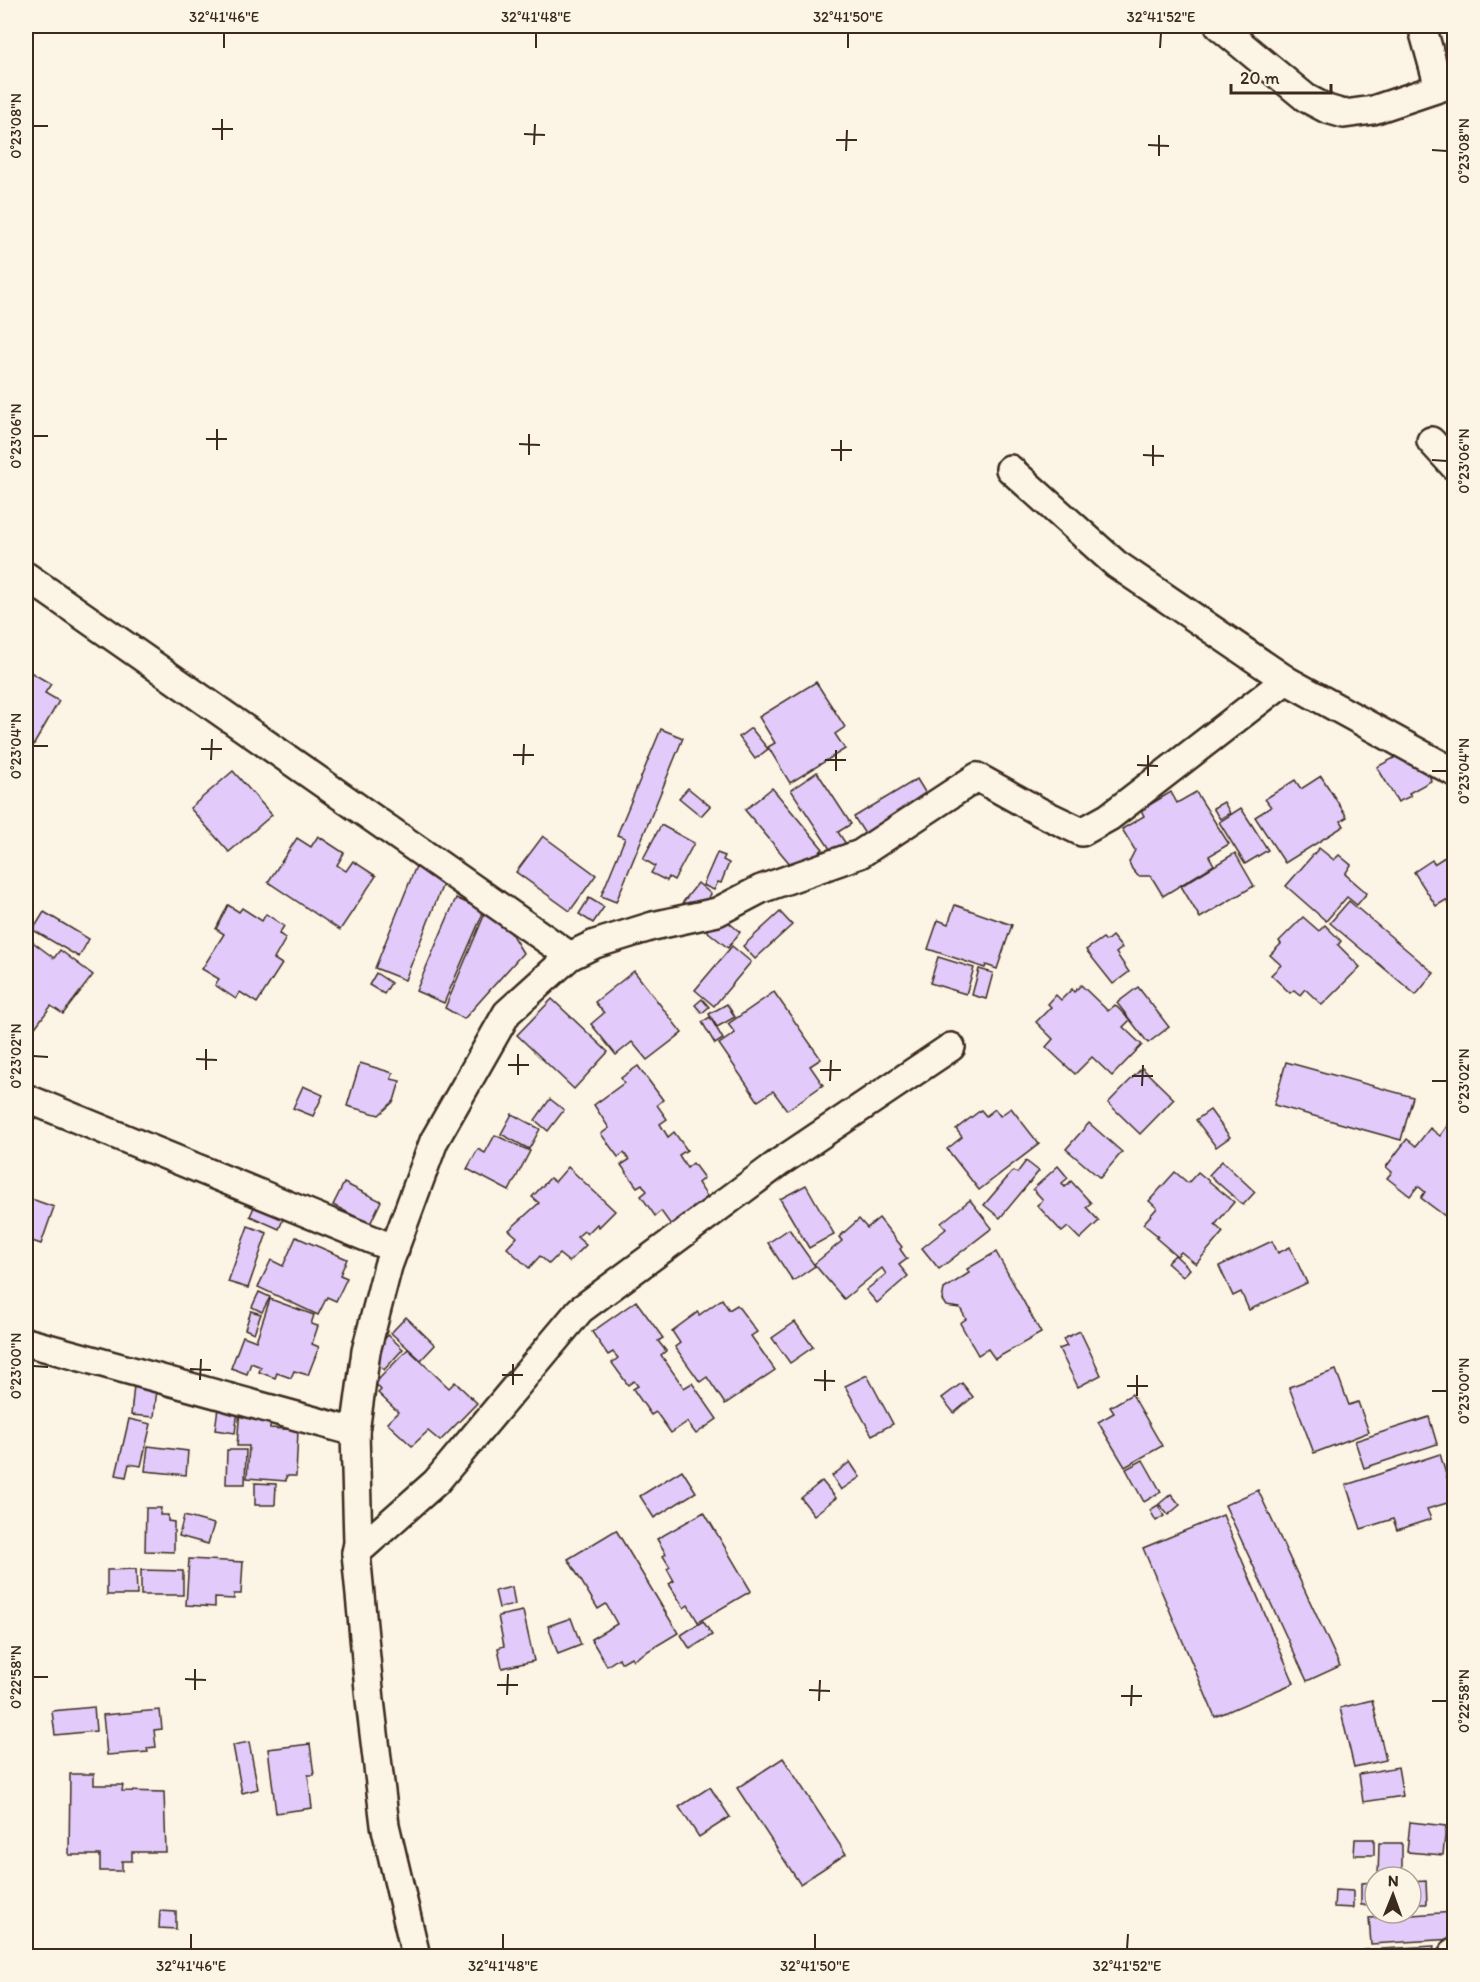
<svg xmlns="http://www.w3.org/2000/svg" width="1480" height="1982" font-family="Itim,sans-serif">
	<rect width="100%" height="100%" fill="#fcf5e5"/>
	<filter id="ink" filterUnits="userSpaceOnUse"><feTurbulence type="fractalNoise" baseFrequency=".0167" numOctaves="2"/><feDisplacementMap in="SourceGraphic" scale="12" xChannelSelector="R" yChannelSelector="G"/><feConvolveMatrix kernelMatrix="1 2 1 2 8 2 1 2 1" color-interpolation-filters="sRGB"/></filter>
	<g filter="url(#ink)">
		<g fill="#e2cafb" stroke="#3b2a1e" stroke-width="1.5">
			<polygon points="27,670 51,684 45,693 59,701 33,746 26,742 26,674"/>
			<polygon points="816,682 845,727 835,734 845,749 790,783 768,747 775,743 759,717"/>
			<polygon points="751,728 768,749 755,759 739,737"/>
			<polygon points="661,729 683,738 616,902 601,896 625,838 617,835"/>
			<polygon points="1403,753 1427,767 1431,781 1409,793 1411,796 1398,802 1377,767"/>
			<polygon points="233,771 272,815 229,852 190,808"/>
			<polygon points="817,772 851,824 838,832 846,844 832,852 791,790"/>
			<polygon points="1321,776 1347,817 1341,821 1344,826 1285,863 1255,817 1271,807 1265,799 1295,780 1301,789"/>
			<polygon points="917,779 928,797 865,834 854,817"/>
			<polygon points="688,788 710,806 701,816 679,798"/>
			<polygon points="772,788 823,849 796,871 745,810"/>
			<polygon points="1171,792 1177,803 1196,792 1229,844 1209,856 1214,865 1163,896 1151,876 1138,876 1132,869 1129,862 1135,850 1122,829 1144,816 1141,810"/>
			<polygon points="1224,802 1230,813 1220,819 1213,808"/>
			<polygon points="1241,808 1268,850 1245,864 1219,822"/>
			<polygon points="661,825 694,843 674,880 669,877 667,881 651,873 655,866 643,859"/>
			<polygon points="318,836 344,853 337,865 346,871 353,861 376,876 340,930 268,882 297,838 311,847"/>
			<polygon points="543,836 596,875 570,911 516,872"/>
			<polygon points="1319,848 1334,860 1339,855 1351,865 1345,874 1367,893 1357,905 1347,897 1326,921 1286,886"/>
			<polygon points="1454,851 1454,912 1446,900 1436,906 1414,872 1432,860 1434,864"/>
			<polygon points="717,853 725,856 723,860 729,863 721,883 718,882 714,890 703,885"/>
			<polygon points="1235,853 1254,886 1200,918 1181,886"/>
			<polygon points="416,866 445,879 405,980 375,968"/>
			<polygon points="698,883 711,894 702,906 689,908 683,902"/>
			<polygon points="456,898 484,911 444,1003 416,991"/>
			<polygon points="589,898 604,907 593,923 579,914"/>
			<polygon points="1349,901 1434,973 1416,995 1330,923"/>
			<polygon points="228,905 239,912 242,908 262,921 266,914 284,926 279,934 286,938 274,959 282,964 257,1003 240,992 236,999 215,985 219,979 202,969 224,934 216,929"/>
			<polygon points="955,905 1012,925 997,969 986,965 985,968 928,949 938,920 948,924"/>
			<polygon points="486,911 505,923 523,953 464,1019 445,1008"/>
			<polygon points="44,912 89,939 79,957 33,930"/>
			<polygon points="780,912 792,925 755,959 743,946"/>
			<polygon points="721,916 740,932 728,948 707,931"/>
			<polygon points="1303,917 1319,931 1325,925 1341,941 1338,945 1360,967 1322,1005 1305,989 1300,995 1294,990 1290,993 1271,975 1281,965 1270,955 1281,944 1279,941"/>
			<polygon points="1112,936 1122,948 1116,953 1129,972 1113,984 1086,950 1103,938 1106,941"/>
			<polygon points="30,940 54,958 60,950 93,975 63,1014 51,1006 27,1038 26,1037 26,947"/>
			<polygon points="732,946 751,962 714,1006 695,990"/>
			<polygon points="938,957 974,968 966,994 930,983"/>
			<polygon points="979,969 993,973 986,999 972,995"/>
			<polygon points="634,971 682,1033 647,1060 632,1042 616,1055 591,1024 604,1013 595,1002"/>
			<polygon points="376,973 391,983 384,994 369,985"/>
			<polygon points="1081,985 1108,1011 1115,1005 1130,1020 1123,1027 1142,1045 1112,1076 1092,1057 1075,1074 1046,1047 1053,1039 1036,1022 1051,1007 1048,1004 1056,995 1061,1000 1072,989 1074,992"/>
			<polygon points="1138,987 1169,1027 1148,1043 1117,1003"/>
			<polygon points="774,992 821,1059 810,1066 823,1085 787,1110 773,1091 758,1101 719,1044 735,1033 728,1024"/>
			<polygon points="552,999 608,1052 574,1089 517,1035"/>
			<polygon points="702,999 709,1007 702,1013 695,1005"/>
			<polygon points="727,1004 735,1017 717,1027 709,1014"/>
			<polygon points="710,1017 723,1039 715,1044 702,1022"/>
			<polygon points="1286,1062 1413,1097 1401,1140 1274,1105"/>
			<polygon points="360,1063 393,1073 391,1079 400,1081 394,1101 379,1115 347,1106"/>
			<polygon points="638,1066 663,1100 657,1105 667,1119 660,1124 668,1137 674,1132 687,1150 679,1155 687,1168 693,1163 704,1178 698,1183 711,1202 676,1232 661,1211 655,1216 641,1196 647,1191 642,1184 637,1187 621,1165 629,1160 624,1153 618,1157 601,1134 609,1128 594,1105 624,1083 621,1078"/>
			<polygon points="1142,1068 1174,1099 1140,1134 1108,1103"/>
			<polygon points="303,1086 323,1095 313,1116 293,1108"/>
			<polygon points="550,1099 564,1110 548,1131 535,1120"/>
			<polygon points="1011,1108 1039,1144 979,1190 947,1149 962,1137 956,1129 981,1110 986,1116 995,1109 1000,1116"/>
			<polygon points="1210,1110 1230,1137 1216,1147 1196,1120"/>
			<polygon points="512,1114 540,1129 529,1149 501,1134"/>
			<polygon points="1454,1117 1454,1213 1449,1219 1421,1198 1425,1192 1418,1186 1410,1196 1387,1178 1392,1172 1386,1167 1407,1139 1416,1146 1430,1128 1440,1136"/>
			<polygon points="1089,1123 1122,1152 1100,1178 1066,1149"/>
			<polygon points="495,1135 530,1151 509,1191 467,1169 478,1149 485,1153"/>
			<polygon points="1026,1161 1039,1171 1000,1218 984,1205 1013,1171 1017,1173"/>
			<polygon points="1222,1161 1255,1192 1243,1205 1209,1175"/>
			<polygon points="1058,1166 1068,1178 1062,1183 1065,1187 1071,1181 1091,1203 1086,1207 1099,1221 1080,1239 1068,1227 1062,1232 1037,1205 1043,1200 1033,1189"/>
			<polygon points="568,1167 615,1211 599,1227 597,1224 587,1234 584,1231 577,1237 586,1245 569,1262 559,1254 549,1264 540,1256 529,1268 507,1248 517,1237 509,1230 539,1203 532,1197 550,1178 555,1182"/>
			<polygon points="1175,1172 1188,1183 1198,1172 1234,1202 1215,1225 1223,1232 1196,1264 1181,1252 1177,1256 1156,1238 1158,1236 1143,1224 1157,1208 1149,1201"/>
			<polygon points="344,1183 381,1201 370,1224 333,1205"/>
			<polygon points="806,1185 834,1234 809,1248 780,1199"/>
			<polygon points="259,1196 288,1208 279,1229 250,1216"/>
			<polygon points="26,1197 54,1207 41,1244 26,1239"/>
			<polygon points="970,1200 992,1228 939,1269 922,1248 946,1229 941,1223"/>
			<polygon points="879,1218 902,1247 900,1249 907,1259 899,1265 908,1276 877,1303 866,1290 886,1274 882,1268 844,1299 814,1264 842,1241 839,1237 859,1219 867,1228"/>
			<polygon points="248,1226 267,1233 248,1288 228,1282"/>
			<polygon points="789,1229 815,1266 793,1281 768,1243"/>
			<polygon points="296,1237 347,1259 340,1275 347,1278 336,1301 327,1297 318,1315 258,1287 271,1260 283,1266"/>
			<polygon points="1272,1241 1278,1253 1290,1247 1307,1283 1249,1310 1241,1292 1233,1296 1219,1266"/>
			<polygon points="996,1252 1041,1333 995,1359 988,1349 978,1355 960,1323 966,1319 960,1308 946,1306 942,1300 944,1289 969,1273 967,1269"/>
			<polygon points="1175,1255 1190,1269 1183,1277 1167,1263"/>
			<polygon points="259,1292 270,1297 262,1312 252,1307"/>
			<polygon points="270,1299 314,1315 311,1324 318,1326 312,1344 319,1347 308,1375 294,1371 291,1378 277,1373 275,1378 259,1372 261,1367 251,1363 247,1374 231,1368 243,1336 256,1341"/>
			<polygon points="722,1299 729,1310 737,1305 757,1332 751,1336 775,1370 725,1404 707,1377 700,1382 675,1347 680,1343 672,1331 698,1312 699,1315"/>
			<polygon points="636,1301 663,1338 658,1341 666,1351 661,1355 684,1388 692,1383 717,1419 696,1434 687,1422 671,1433 656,1412 651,1415 633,1389 638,1386 634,1381 628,1385 612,1363 618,1358 613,1352 608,1355 592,1332"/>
			<polygon points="251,1311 261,1314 254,1333 245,1329"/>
			<polygon points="406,1317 435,1345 421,1360 391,1333"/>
			<polygon points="795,1322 813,1347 790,1363 772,1338"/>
			<polygon points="1080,1331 1101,1375 1078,1387 1059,1349 1067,1346 1063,1339"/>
			<polygon points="388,1335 403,1349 384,1370 369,1357"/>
			<polygon points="408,1349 449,1388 455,1382 477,1403 440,1441 428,1431 412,1446 387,1423 398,1412 378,1393 381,1390 375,1383"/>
			<polygon points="1336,1370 1349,1405 1358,1402 1369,1432 1314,1453 1289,1387"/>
			<polygon points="867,1375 893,1424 872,1435 845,1386"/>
			<polygon points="962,1383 973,1397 954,1413 942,1398"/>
			<polygon points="134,1385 157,1388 154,1417 131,1415"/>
			<polygon points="1132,1394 1162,1446 1125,1467 1098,1422 1114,1413 1110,1407"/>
			<polygon points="219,1400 239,1403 235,1433 215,1430"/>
			<polygon points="240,1409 271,1412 270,1428 298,1430 296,1476 286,1476 286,1481 247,1478 249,1446 237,1446"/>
			<polygon points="1429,1417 1437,1444 1364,1468 1355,1441"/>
			<polygon points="129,1419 151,1424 141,1466 129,1464 126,1477 116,1475"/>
			<polygon points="148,1446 188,1451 186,1475 145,1471"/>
			<polygon points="227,1450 246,1450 245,1484 226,1484"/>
			<polygon points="1440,1454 1454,1501 1427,1509 1431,1519 1397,1530 1393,1519 1361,1529 1346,1485"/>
			<polygon points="1143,1460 1161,1492 1144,1502 1126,1469"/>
			<polygon points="850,1462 860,1477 841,1490 832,1476"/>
			<polygon points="682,1470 696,1492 654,1518 640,1496"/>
			<polygon points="822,1481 836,1498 814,1515 801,1498"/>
			<polygon points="255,1483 276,1484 275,1505 255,1505"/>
			<polygon points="1258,1490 1340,1666 1307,1681 1225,1505"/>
			<polygon points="1171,1494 1180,1505 1168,1515 1159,1504"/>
			<polygon points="1158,1505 1164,1516 1156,1521 1150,1510"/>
			<polygon points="146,1508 161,1508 160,1515 168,1515 168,1521 174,1522 174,1552 145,1551"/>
			<polygon points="704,1512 751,1591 698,1622 688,1605 684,1608 669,1584 674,1581 667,1569 670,1567 663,1556 666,1554 657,1539"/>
			<polygon points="1223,1515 1294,1683 1215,1717 1143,1548"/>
			<polygon points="184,1516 214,1524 208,1544 179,1536"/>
			<polygon points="616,1530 678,1633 633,1660 631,1657 621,1663 619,1658 607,1666 591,1639 617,1624 606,1604 598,1609 568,1559"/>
			<polygon points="189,1559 243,1562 241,1594 234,1594 234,1599 215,1598 215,1607 186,1605"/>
			<polygon points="136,1569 137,1595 107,1595 107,1570"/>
			<polygon points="141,1570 183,1571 183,1595 141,1595"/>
			<polygon points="512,1587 515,1605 499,1608 495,1591"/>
			<polygon points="523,1611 534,1661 502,1668 498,1648 504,1646 498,1616"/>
			<polygon points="571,1618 581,1645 558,1654 548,1626"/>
			<polygon points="703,1621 712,1635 690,1649 681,1635"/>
			<polygon points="1372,1700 1386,1760 1354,1767 1340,1708"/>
			<polygon points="94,1707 96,1731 55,1735 52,1711"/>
			<polygon points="160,1710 162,1729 154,1730 156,1747 147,1748 148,1752 107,1755 103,1715"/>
			<polygon points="249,1742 258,1789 242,1793 233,1745"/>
			<polygon points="310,1744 314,1775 308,1775 312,1808 276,1813 268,1749"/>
			<polygon points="783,1758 846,1854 800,1884 737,1788"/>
			<polygon points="1398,1767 1403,1796 1363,1802 1359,1774"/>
			<polygon points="70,1774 94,1774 94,1785 123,1785 122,1791 164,1792 166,1852 132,1852 132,1861 122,1861 122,1871 100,1871 100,1855 69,1855"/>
			<polygon points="710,1787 730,1817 699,1837 679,1807"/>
			<polygon points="1410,1822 1446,1826 1443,1855 1407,1852"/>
			<polygon points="1355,1839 1374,1839 1374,1855 1354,1855"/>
			<polygon points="1379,1843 1402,1843 1402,1877 1378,1877"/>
			<polygon points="1426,1881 1427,1904 1411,1904 1411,1882"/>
			<polygon points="1375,1882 1375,1905 1361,1905 1361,1883"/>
			<polygon points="1335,1890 1353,1891 1353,1908 1334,1907"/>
			<polygon points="160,1911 176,1912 176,1929 159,1928"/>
			<polygon points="1454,1912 1454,1939 1371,1944 1369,1918"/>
			<polygon points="1434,1946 1433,1956 1364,1956 1364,1950"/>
		</g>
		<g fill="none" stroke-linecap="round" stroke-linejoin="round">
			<defs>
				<g id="street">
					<polyline points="1219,26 1306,98 1327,109 1344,114 1373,110 1454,83"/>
					<polyline points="1422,26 1439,87"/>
					<polyline points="1431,441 1454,466"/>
					<polyline points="1010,469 1116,564 1286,680 1454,772"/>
					<polyline points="26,576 570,956"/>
					<polyline points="26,1098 395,1249"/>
					<polyline points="26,1342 355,1432"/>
					<polyline points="356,1553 436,1482 580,1310 780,1162 951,1047"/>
					<polyline points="416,1956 385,1825 370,1700 356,1553 358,1543 355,1432 366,1351 388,1266 434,1141 507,1013 570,956 595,944 653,926 717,912 761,889 860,854 977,777 1040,812 1082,832 1109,817 1286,680"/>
					<polyline points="1452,1956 1454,1952"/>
				</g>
			</defs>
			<use href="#street" stroke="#3b2a1e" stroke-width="32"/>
			<use href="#street" stroke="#fcf5e5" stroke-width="27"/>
		</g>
	</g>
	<path fill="none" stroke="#3b2a1e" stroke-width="2" d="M 224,48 L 224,33M 536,48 L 536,33M 848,48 L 848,33M 1160,48 L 1161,33M 33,126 L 48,126M 212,129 L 233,129M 524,134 L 545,135M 222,140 L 222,119M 836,140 L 857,140M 534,145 L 535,124M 1148,145 L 1169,146M 1432,150 L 1447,151M 846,151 L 847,130M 1159,156 L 1159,135M 33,436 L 48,436M 206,439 L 227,439M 519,444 L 540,445M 217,450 L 217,429M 831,450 L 852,450M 529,455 L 529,434M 1143,455 L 1164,456M 1432,460 L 1447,461M 841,461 L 841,440M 1153,466 L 1153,445M 33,746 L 48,746M 201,749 L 222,749M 513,755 L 534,755M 211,760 L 212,739M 825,760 L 846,760M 523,765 L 524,744M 1137,765 L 1158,766M 836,771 L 836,750M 1432,771 L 1447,771M 1148,776 L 1148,755M 33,1056 L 48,1057M 196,1059 L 217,1060M 508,1065 L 529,1065M 206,1070 L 206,1049M 820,1070 L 841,1070M 518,1075 L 518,1054M 1132,1076 L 1153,1076M 830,1081 L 831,1060M 1432,1081 L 1447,1081M 1142,1086 L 1143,1065M 33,1366 L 48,1367M 190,1369 L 211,1370M 502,1375 L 523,1375M 200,1380 L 201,1359M 814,1380 L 835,1381M 513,1385 L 513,1364M 1127,1386 L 1148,1386M 825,1391 L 825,1370M 1432,1391 L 1447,1391M 1137,1396 L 1137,1375M 33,1677 L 48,1677M 185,1679 L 206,1680M 497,1685 L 518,1685M 195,1690 L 195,1669M 809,1690 L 830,1691M 507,1695 L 508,1674M 1121,1696 L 1142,1696M 819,1701 L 820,1680M 1432,1701 L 1447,1701M 1131,1706 L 1132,1685M 191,1949 L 191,1934M 503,1949 L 503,1934M 815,1949 L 815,1934M 1127,1949 L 1128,1934"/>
	<rect width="1480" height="1982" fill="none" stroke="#fcf5e5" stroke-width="66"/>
	<g transform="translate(1393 1895) rotate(1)"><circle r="28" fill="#fcf5e5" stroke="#afa495" stroke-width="1.5"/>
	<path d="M0-4.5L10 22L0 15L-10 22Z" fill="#3b2a1e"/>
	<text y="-9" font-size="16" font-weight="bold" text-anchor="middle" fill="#3b2a1e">N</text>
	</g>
	<path d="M1231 84v9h100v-9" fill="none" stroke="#3b2a1e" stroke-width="3"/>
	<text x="1240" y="84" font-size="18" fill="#3b2a1e" stroke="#fcf5e5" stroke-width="4.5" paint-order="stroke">20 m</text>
	<rect x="33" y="33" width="1414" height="1916" fill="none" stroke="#3b2a1e" stroke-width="2"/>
	<g font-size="15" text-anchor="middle" fill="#3b2a1e">
		<text x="224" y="22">32°41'46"E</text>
		<text x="536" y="22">32°41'48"E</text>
		<text x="848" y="22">32°41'50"E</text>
		<text x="1161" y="22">32°41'52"E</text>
		<text transform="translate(16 126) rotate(-90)" y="5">0°23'08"N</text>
		<text transform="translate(1464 151) rotate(-90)" y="5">0°23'08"N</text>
		<text transform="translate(16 436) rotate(-90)" y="5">0°23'06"N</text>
		<text transform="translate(1464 461) rotate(-90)" y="5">0°23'06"N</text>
		<text transform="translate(16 746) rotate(-90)" y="5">0°23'04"N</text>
		<text transform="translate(1464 771) rotate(-90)" y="5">0°23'04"N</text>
		<text transform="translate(16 1056) rotate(-90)" y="5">0°23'02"N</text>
		<text transform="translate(1464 1081) rotate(-90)" y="5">0°23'02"N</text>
		<text transform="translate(16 1366) rotate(-90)" y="5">0°23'00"N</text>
		<text transform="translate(1464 1391) rotate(-90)" y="5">0°23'00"N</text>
		<text transform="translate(16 1677) rotate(-90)" y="5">0°22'58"N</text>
		<text transform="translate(1464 1701) rotate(-90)" y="5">0°22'58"N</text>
		<text x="191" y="1971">32°41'46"E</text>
		<text x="503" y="1971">32°41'48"E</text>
		<text x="815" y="1971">32°41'50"E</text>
		<text x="1127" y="1971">32°41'52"E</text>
	</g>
</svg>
